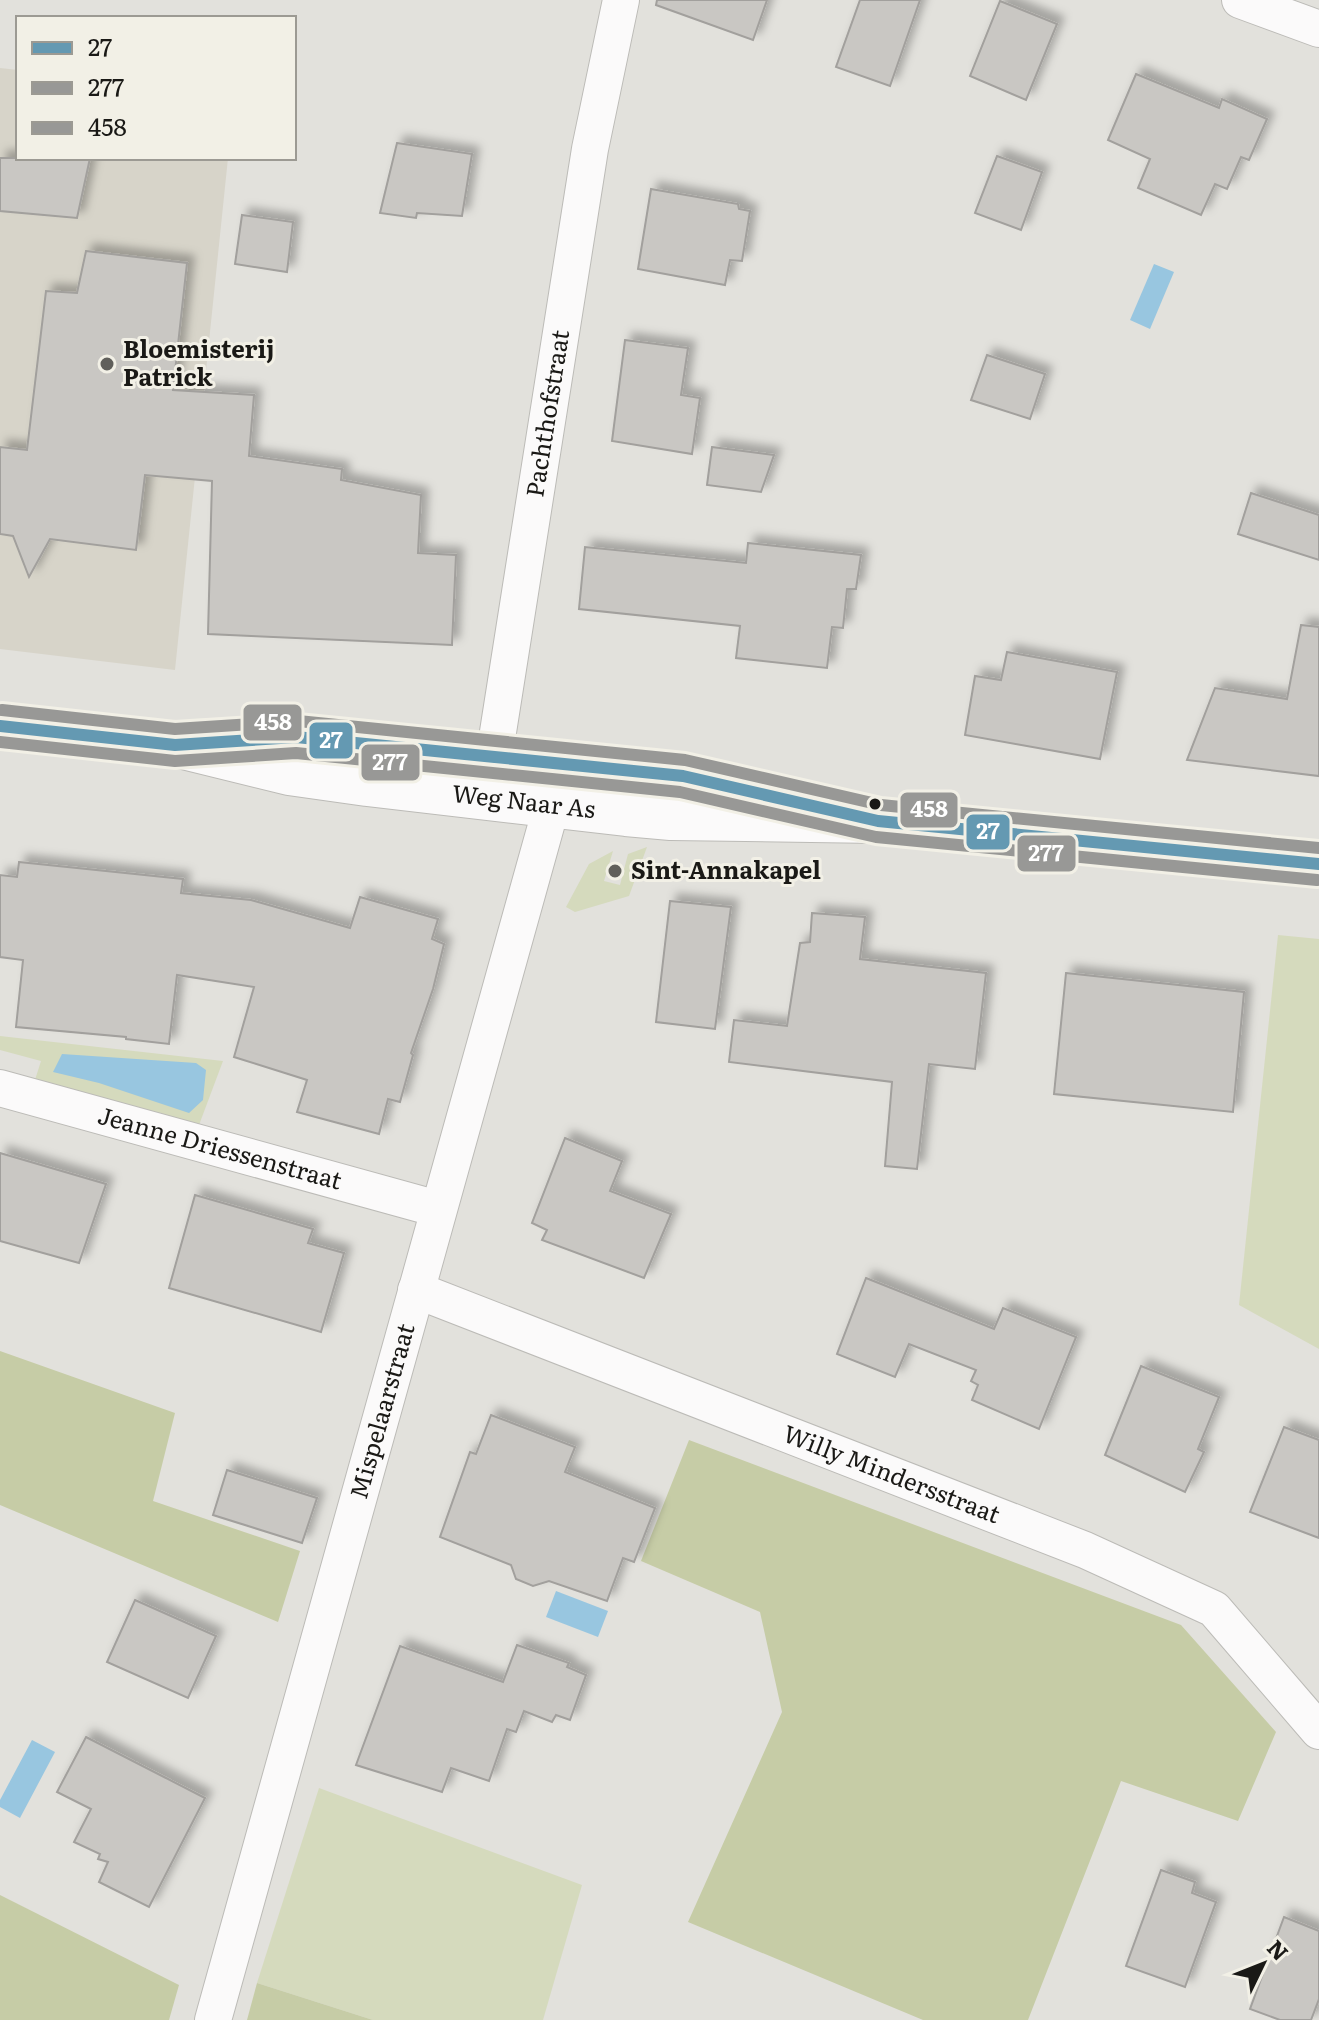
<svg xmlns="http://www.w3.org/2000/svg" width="1319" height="2020" font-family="Literata,serif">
	<defs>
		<filter id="shadow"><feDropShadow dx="7" dy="-7" stdDeviation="4" flood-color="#0004"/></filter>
	</defs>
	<rect width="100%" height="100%" fill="#e2e1dc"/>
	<polygon fill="#d7d4c9" points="0,68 18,70 18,158 228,158 175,670 0,649"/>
	<g fill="#d5dabd">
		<polygon points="647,847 629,896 575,912 566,907 589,864 613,851 604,881 620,885 628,854"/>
		<polygon points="1278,935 1319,939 1319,1349 1239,1305"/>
		<polygon points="0,1036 223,1061 199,1125 35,1080 41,1061 0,1050"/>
		<polygon points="319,1788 582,1885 543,2020 373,2020 257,1983"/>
	</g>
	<g fill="#c6cca6">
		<polygon points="0,1351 175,1413 153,1501 300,1551 278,1622 0,1505"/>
		<polygon points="689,1440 1181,1625 1276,1732 1238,1821 1121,1781 1028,2020 923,2020 688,1922 782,1712 760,1612 641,1561"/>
		<polygon points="0,1895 179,1985 169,2020 0,2020"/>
		<polygon points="257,1983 373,2020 247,2020"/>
	</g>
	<g fill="#98c6e0">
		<polygon points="1154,264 1174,272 1150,329 1130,320"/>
		<polygon points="62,1054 196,1063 206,1070 203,1100 189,1113 99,1083 53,1072"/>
		<polygon points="556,1591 608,1611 598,1637 546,1617"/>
		<polygon points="32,1740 55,1752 20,1818 0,1807 0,1800"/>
	</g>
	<g fill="#c9c7c3" stroke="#a2a09d" stroke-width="2" filter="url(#shadow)">
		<polygon points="657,0 767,0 753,40 656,5"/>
		<polygon points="860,0 920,0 890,86 836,67"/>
		<polygon points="1000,1 1057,24 1026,100 970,76"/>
		<polygon points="1136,74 1219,108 1222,99 1267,119 1249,160 1241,157 1227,189 1215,184 1201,215 1138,188 1150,159 1108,140"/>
		<polygon points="397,143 472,154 462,216 417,213 416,218 380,213"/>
		<polygon points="997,156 1042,172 1021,230 975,213"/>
		<polygon points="0,158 90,158 77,218 0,211"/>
		<polygon points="651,189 738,204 739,209 750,211 742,261 730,260 725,285 638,269"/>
		<polygon points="242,215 293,222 287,272 235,264"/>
		<polygon points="86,251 187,263 173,390 254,395 249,456 342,469 341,480 421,495 418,553 456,555 452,645 208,634 212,481 145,475 136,550 50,539 29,577 13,536 0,534 0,447 27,450 46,291 77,293"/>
		<polygon points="625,340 688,348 681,395 700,398 692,454 612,441"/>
		<polygon points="987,355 1045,374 1030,419 971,400"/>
		<polygon points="712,447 774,455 761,492 707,485"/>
		<polygon points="1251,493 1319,515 1319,560 1238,534"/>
		<polygon points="748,543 861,555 856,589 847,589 843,628 832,627 827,668 736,658 740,626 579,609 585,547 746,563"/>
		<polygon points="1301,625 1319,627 1319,776 1187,760 1215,688 1287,699"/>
		<polygon points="1007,652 1117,672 1100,759 965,735 975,676 1001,680"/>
		<polygon points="19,862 183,879 181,893 251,900 350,928 360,897 438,919 432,939 444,944 433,989 411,1053 413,1055 400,1102 388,1099 379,1134 297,1112 307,1080 234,1057 254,987 177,975 169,1044 126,1039 126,1037 16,1027 23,960 0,957 0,875 17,877"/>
		<polygon points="670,901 731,907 715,1029 656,1022"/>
		<polygon points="812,913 865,917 860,959 986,973 975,1069 929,1064 917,1169 885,1166 892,1082 729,1062 734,1020 787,1026 800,943 810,942"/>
		<polygon points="1066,973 1244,992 1233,1112 1054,1094"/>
		<polygon points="565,1138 622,1161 610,1191 671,1214 644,1278 542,1240 547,1230 532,1223"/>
		<polygon points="0,1153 106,1184 79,1263 0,1241"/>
		<polygon points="195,1195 313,1229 308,1243 344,1253 321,1332 169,1288"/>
		<polygon points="866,1278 994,1329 1003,1308 1076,1337 1039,1429 972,1400 978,1385 971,1381 976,1370 909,1344 895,1377 837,1354"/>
		<polygon points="1141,1366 1219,1397 1198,1449 1204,1452 1185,1492 1105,1455"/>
		<polygon points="491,1415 575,1447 565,1472 655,1508 634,1562 623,1558 607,1601 549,1581 533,1586 516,1579 511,1565 440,1537 470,1452 476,1454"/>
		<polygon points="1284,1427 1319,1440 1319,1538 1250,1512"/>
		<polygon points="227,1470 317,1498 302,1543 213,1515"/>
		<polygon points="135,1600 216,1636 188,1698 107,1662"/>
		<polygon points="517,1645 569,1663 567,1667 586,1675 570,1720 556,1715 552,1722 524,1711 516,1732 507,1729 489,1781 451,1768 442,1792 356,1765 400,1646 503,1682"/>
		<polygon points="86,1737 205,1798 149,1907 99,1882 108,1862 98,1859 100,1854 74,1842 91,1809 57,1792"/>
		<polygon points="1161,1870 1195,1882 1192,1893 1216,1902 1185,1987 1126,1966"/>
		<polygon points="1284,1917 1319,1931 1319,1999 1311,2020 1280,2020 1250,2009"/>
	</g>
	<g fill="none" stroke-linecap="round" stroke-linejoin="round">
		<defs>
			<g id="street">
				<polyline points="1240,0 1319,29"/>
				<path id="s1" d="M 0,1088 L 438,1209"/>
				<path id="s2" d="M 416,1290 L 1085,1550 L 1214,1609 L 1319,1731"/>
				<path id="s3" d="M 213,2020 L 546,826 L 551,804 L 496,757 L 498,732 L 590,149 L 621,0"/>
			</g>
			<g id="secondary">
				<path id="s4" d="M 0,726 L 175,745 L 289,773 L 367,784 L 626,814 L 671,818 L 878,821 L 1319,864"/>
				<polyline points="217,742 296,737 555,763 683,776 795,802"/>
			</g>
		</defs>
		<use href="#street" stroke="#bcbbb7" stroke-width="38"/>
		<use href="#secondary" stroke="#bcbbb7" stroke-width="46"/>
		<use href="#street" stroke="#fbfafa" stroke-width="36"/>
		<use href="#secondary" stroke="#fbfafa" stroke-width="44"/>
		<defs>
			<polyline id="bus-1" points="0,726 175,745 296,737 683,776 878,821 1319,864"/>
			<polyline id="bus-2" points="0,742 175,761 296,753 680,792 876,837 1317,880"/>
			<polyline id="bus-3" points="2,710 175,729 298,721 685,760 881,805 1319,848"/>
		</defs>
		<use href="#bus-1" stroke="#f2f0e6" stroke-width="18"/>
		<use href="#bus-2" stroke="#f2f0e6" stroke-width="18"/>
		<use href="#bus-3" stroke="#f2f0e6" stroke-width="18"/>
		<use href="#bus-1" stroke="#6499b2" stroke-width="12"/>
		<use href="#bus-2" stroke="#989896" stroke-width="12"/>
		<use href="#bus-3" stroke="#989896" stroke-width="12"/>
	</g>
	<g fill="#605f5b" stroke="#f2f0e6" stroke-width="3">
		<circle cx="107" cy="364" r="8"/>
		<circle cx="615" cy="871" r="8"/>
	</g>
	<circle fill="#1a1916" stroke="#f2f0e6" stroke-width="3" cx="875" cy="804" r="7"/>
	<g text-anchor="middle" stroke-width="6" stroke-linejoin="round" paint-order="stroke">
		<g font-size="24" font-weight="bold" fill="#1a1916" stroke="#f2f0e6" text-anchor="start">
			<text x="123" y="358">Bloemisterij<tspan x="123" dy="28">Patrick</tspan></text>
			<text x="631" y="879">Sint-Annakapel</text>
		</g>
		<g font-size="24" fill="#1a1916" stroke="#f2f0e6">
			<text dy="8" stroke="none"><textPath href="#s3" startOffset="1682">Pachthofstraat</textPath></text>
			<text dy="8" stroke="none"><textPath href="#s4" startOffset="530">Weg Naar As</textPath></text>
			<text dy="8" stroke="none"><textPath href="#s1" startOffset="228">Jeanne Driessenstraat</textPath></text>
			<text dy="8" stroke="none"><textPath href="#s3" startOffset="632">Mispelaarstraat</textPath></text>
			<text dy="8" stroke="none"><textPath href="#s2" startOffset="510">Willy Mindersstraat</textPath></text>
		</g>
	</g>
	<g stroke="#f2f0e6" stroke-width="3">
		<rect x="242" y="703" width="61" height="39" rx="8" fill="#989896"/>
		<rect x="308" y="721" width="46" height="39" rx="8" fill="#6499b2"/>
		<rect x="360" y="743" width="61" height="39" rx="8" fill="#989896"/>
		<rect x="899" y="791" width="60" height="38" rx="8" fill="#989896"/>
		<rect x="965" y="813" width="46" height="38" rx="8" fill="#6499b2"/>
		<rect x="1016" y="834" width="61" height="39" rx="8" fill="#989896"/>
	</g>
	<g font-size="22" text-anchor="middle" font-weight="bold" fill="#fff">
		<text x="273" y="730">458</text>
		<text x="331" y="748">27</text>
		<text x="390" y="770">277</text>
		<text x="929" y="817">458</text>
		<text x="988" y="839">27</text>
		<text x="1046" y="861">277</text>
	</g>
	<rect x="16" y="16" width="280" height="144" fill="#f2f0e6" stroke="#9c9a93" stroke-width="2"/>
	<rect x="32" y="42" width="40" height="12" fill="#6499b2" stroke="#9c9a93" stroke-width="2"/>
	<text x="88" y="56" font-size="24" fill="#1a1916">27</text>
	<rect x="32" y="82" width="40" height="12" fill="#989896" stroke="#9c9a93" stroke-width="2"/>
	<text x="88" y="96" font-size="24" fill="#1a1916">277</text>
	<rect x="32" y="122" width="40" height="12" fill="#989896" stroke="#9c9a93" stroke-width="2"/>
	<text x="88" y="136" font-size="24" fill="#1a1916">458</text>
	<g transform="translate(1263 1964) rotate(47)" stroke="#f2f0e6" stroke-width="6" paint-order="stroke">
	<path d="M0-6L14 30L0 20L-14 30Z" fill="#1a1916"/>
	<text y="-12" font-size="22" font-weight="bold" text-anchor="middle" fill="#1a1916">N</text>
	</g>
</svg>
